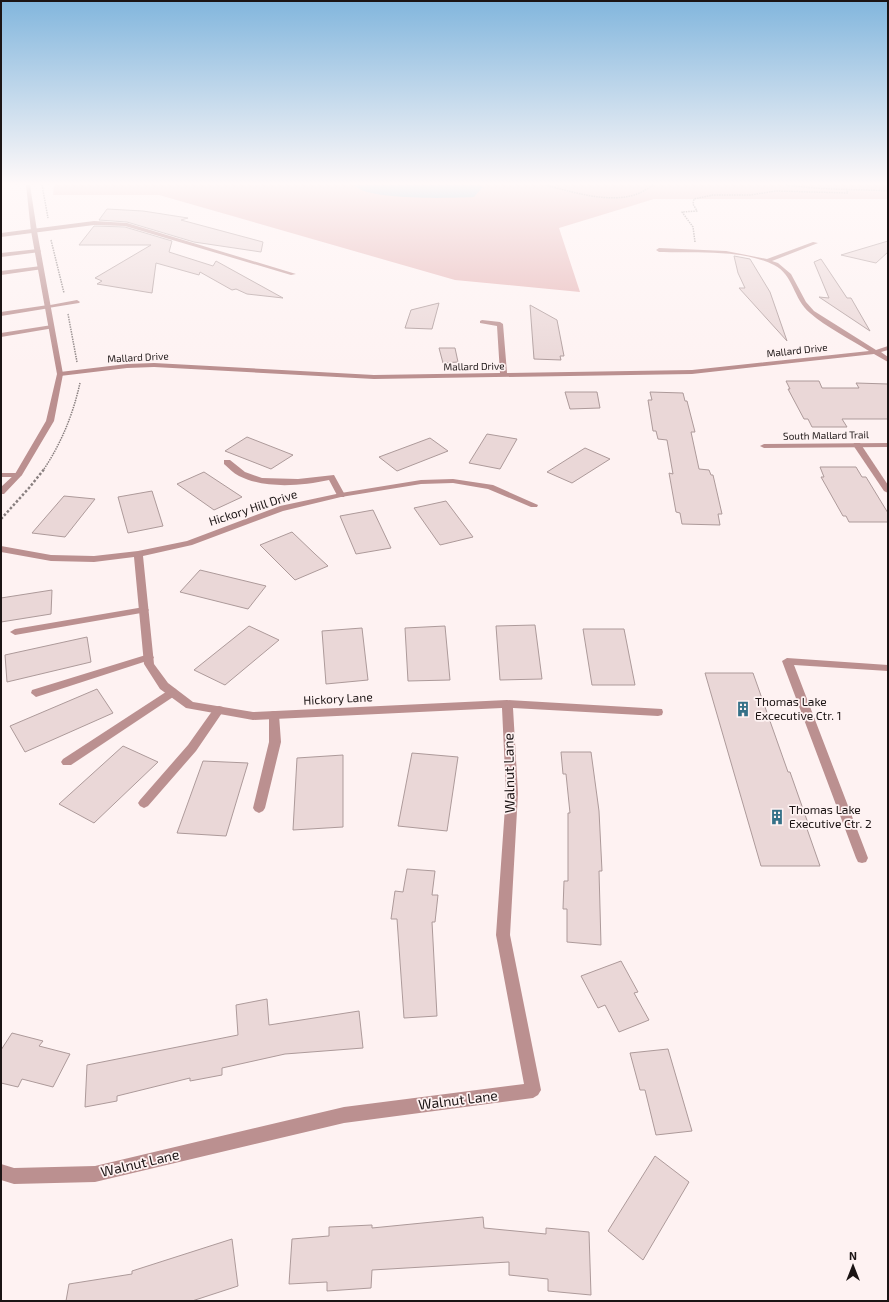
<svg xmlns="http://www.w3.org/2000/svg" width="889" height="1302" font-family="'Exo 2',sans-serif">
	<rect width="100%" height="100%" fill="#fef2f2"/>
	<polygon fill="#e6b6b7" points="54,185 888,185 888,199 654,199 559,228 580,292 455,280 159,195 53,195"/>
	<path fill="#8ab8cd" d="M 354,185 L 477,185 L 483,187 L 474,197 C 453,198 367,201 354,185 Z"/>
	<g fill="#ead7d7" stroke="#ad9a9a">
		<polygon points="107,209 143,211 188,218 181,220 263,242 261,252 194,242 127,222 99,220"/>
		<polygon points="94,226 125,227 172,241 169,252 213,266 216,261 283,298 247,294 236,289 232,290 200,272 199,275 156,263 152,293 97,284 102,281 95,278 151,245 79,245"/>
		<polygon points="888,241 888,252 876,263 841,255"/>
		<polygon points="734,256 750,259 770,292 787,341 739,288 745,288 738,273"/>
		<polygon points="821,259 847,298 851,298 870,331 819,297 829,298 814,262"/>
		<polygon points="439,303 432,329 405,328 411,310"/>
		<polygon points="530,305 557,320 564,356 560,356 561,360 534,359"/>
		<polygon points="439,348 455,348 458,362 443,363"/>
		<polygon points="786,381 819,381 822,388 859,388 856,383 888,384 888,419 842,419 847,427 812,427 808,419 804,419 788,389 790,389"/>
		<polygon points="565,392 597,392 600,408 570,409"/>
		<polygon points="650,392 683,393 685,401 687,401 695,432 691,432 699,469 709,470 711,475 713,475 722,514 718,514 720,525 682,524 680,513 676,512 669,473 673,474 667,440 658,439 656,431 653,431 648,400 652,400"/>
		<polygon points="487,434 517,439 500,469 469,463"/>
		<polygon points="247,437 293,455 271,469 225,451"/>
		<polygon points="430,438 448,451 397,471 379,457"/>
		<polygon points="585,448 610,459 572,483 547,472"/>
		<polygon points="820,467 856,467 862,477 866,477 888,513 888,522 849,522 846,516 843,516 821,477 824,477"/>
		<polygon points="204,472 242,497 214,510 177,484"/>
		<polygon points="152,491 163,526 128,533 118,497"/>
		<polygon points="64,496 95,499 65,537 32,533"/>
		<polygon points="446,501 473,537 440,545 414,508"/>
		<polygon points="373,510 391,548 356,554 340,516"/>
		<polygon points="292,532 315,554 328,566 295,580 260,545"/>
		<polygon points="200,570 266,586 248,609 180,592"/>
		<polygon points="52,590 51,614 1,622 1,598"/>
		<polygon points="535,625 542,679 500,680 496,626"/>
		<polygon points="249,626 279,640 225,685 194,670"/>
		<polygon points="445,626 450,680 408,681 405,628"/>
		<polygon points="362,628 368,680 326,684 322,631"/>
		<polygon points="583,629 624,629 635,685 592,685"/>
		<polygon points="87,637 91,662 7,682 5,655"/>
		<polygon points="705,673 753,673 788,772 790,772 803,809 809,826 806,826 820,866 761,866"/>
		<polygon points="97,689 113,713 25,752 10,726"/>
		<polygon points="123,746 158,762 94,823 59,804"/>
		<polygon points="561,752 591,752 599,811 602,871 599,871 601,945 567,942 567,909 563,909 564,881 568,881 568,813 570,813 566,774 563,774"/>
		<polygon points="412,753 458,757 447,831 398,826"/>
		<polygon points="343,755 343,827 293,830 297,758"/>
		<polygon points="203,761 248,763 226,836 177,833"/>
		<polygon points="407,869 435,871 432,895 438,895 435,922 432,922 437,1016 404,1018 397,919 391,919 395,891 403,892"/>
		<polygon points="621,961 638,992 634,993 649,1020 619,1032 605,1005 598,1008 581,976"/>
		<polygon points="267,999 269,1025 359,1011 363,1048 285,1054 222,1068 222,1075 190,1081 190,1078 117,1096 117,1101 85,1107 87,1065 238,1035 236,1005"/>
		<polygon points="12,1033 43,1041 39,1046 70,1054 53,1087 22,1079 18,1087 1,1083 1,1050"/>
		<polygon points="668,1049 692,1131 656,1135 645,1090 640,1090 630,1053"/>
		<polygon points="655,1156 689,1182 643,1260 608,1231"/>
		<polygon points="483,1217 484,1228 546,1234 546,1228 589,1232 591,1295 548,1291 548,1279 509,1275 509,1262 372,1270 371,1288 327,1291 327,1282 289,1284 292,1239 329,1236 329,1227 372,1225 372,1228"/>
		<polygon points="232,1239 238,1286 192,1301 66,1301 69,1284 132,1274 132,1271"/>
	</g>
	<g fill="none" stroke-linecap="round" stroke-linejoin="round">
		<g stroke="#887f7f" stroke-width="1.5" stroke-dasharray="1.5 1" stroke-linecap="butt">
			<polyline points="42,185 48,218"/>
			<path d="M 545,185 C 573,192 609,204 637,194 C 643,192 648,188 653,185"/>
			<path d="M 786,185 C 820,190 854,189 888,191"/>
			<polyline points="51,240 64,293"/>
			<polyline points="695,242 693,227 682,212 697,211 693,204 694,199 713,195 750,195 776,191 848,193 846,188"/>
			<polyline points="68,314 77,362"/>
			<path d="M 44,469 C 62,442 73,414 80,383"/>
		</g>
		<polyline stroke="#887f7f" stroke-width="2.5" stroke-dasharray="2.5 2" stroke-linecap="butt" points="1,519 29,488 45,468"/>
		<g fill="#bb9090" fill-rule="evenodd">
			<polygon points="38,249 41,251 40,252 1,257 1,253"/>
			<polygon points="41,266 43,267 43,269 1,275 1,271"/>
			<polygon points="48,305 50,306 50,308 1,316 1,312"/>
			<polygon points="52,325 54,326 54,328 1,337 1,333"/>
			<polygon points="854,443 860,443 888,485 888,493 884,491 853,445"/>
			<path d="M 224,460 L 230,460 L 245,472 L 262,478 L 298,479 L 334,475 L 345,495 L 344,497 L 338,497 L 329,480 C 301,486 265,489 239,476 C 233,473 229,468 224,464 Z"/>
			<polygon points="144,607 147,608 149,610 147,612 15,635 10,632 15,629"/>
			<polygon points="149,654 154,657 153,659 36,697 31,693 32,690"/>
			<polygon points="787,658 888,665 888,671 794,665 868,858 866,862 862,863 858,862 856,858 782,661"/>
			<polygon points="172,688 176,689 177,692 176,695 71,765 63,765 61,762 63,759"/>
			<polygon points="219,706 223,707 224,710 196,751 148,806 144,808 140,806 138,803 140,800 188,745 215,707"/>
			<polygon points="274,711 278,712 279,715 281,742 265,808 263,811 259,813 255,811 253,808 269,742 269,715 270,712"/>
		</g>
		<g fill="#bb9090" fill-rule="evenodd">
			<polygon points="94,221 127,223 296,274 291,275 125,226 94,225 1,237 1,233"/>
			<path d="M 813,242 L 818,243 L 772,261 L 778,263 L 791,274 L 806,302 L 814,311 L 876,350 L 888,346 L 888,350 L 881,352 L 888,357 L 888,362 L 874,354 L 692,374 L 374,379 L 154,367 L 127,368 L 60,376 L 57,374 L 60,372 L 127,364 L 154,363 L 374,375 L 500,373 L 497,326 L 480,323 L 480,321 L 482,320 L 500,322 L 503,324 L 507,373 L 692,370 L 869,351 C 850,339 826,327 810,313 C 793,299 794,275 774,265 C 742,249 694,253 659,252 L 656,250 L 659,248 L 726,251 L 767,259 Z"/>
			<polygon points="77,300 80,302 79,303 48,308 45,306"/>
			<polygon points="888,443 888,447 764,448 760,446 764,444"/>
			<polygon points="1,473 18,473 22,475 18,477 1,477"/>
			<polygon points="453,479 493,485 538,505 537,507 531,507 488,489 453,483 421,484 341,497 283,511 192,545 143,556 154,664 168,683 193,702 253,712 507,700 662,709 663,712 662,715 658,716 513,708 518,793 510,935 541,1090 538,1095 533,1098 344,1123 95,1182 14,1184 1,1180 1,1164 14,1168 95,1166 344,1107 524,1084 496,935 506,793 502,708 253,720 186,708 160,689 144,664 134,557 94,562 51,561 1,552 1,546 51,555 94,556 138,551 187,541 280,506 341,493 421,480"/>
		</g>
		<polygon fill="#bb9090" fill-rule="evenodd" points="26,185 30,185 37,231 63,374 54,421 22,475 4,494 1,494 1,487 15,474 46,421 57,374 31,231"/>
	</g>
	<linearGradient id="sky" x2="0" y2="1"><stop stop-color="#82b6dd"/><stop offset="0.5" stop-color="#fff9f9"/><stop offset="1" stop-color="#fff9f9" stop-opacity="0"/></linearGradient>
	<rect width="889" height="367" fill="url(#sky)"/>
	<defs>
		<symbol id="building-bare" viewBox="-9 -9 18 18"><path d="M-4-6H4V6H1V3H-1V6H-4ZM-2.5-4.3h1.7v1.8h-1.7ZM.8-4.3h1.7v1.8H.8ZM-2.5-1h1.7V.8h-1.7ZM.8-1h1.7V.8H.8Z" fill="#357188" stroke="#fef2f2" stroke-width="2.5" paint-order="stroke"/></symbol>
	</defs>
	<g fill-rule="evenodd">
		<use href="#building-bare" x="732" y="698" width="22" height="22"/>
		<use href="#building-bare" x="766" y="806" width="22" height="22"/>
	</g>
	<g text-anchor="middle" stroke-width="3.5" stroke-linejoin="round" paint-order="stroke">
		<g font-size="10" fill="#1b1414" stroke="#fef2f2">
			<text transform="translate(797 350) rotate(-6)" y="4">Mallard Drive</text>
			<text transform="translate(138 357) rotate(-3)" y="4">Mallard Drive</text>
			<text transform="translate(474 366) rotate(-1)" y="4">Mallard Drive</text>
			<text transform="translate(826 435) rotate(-1)" y="4">South Mallard Trail</text>
		</g>
		<g font-size="12" fill="#1b1414" stroke="#fef2f2">
			<text transform="translate(253 508) rotate(-18)" y="4">Hickory Hill Drive</text>
			<text transform="translate(338 699) rotate(-3)" y="4">Hickory Lane</text>
		</g>
		<g font-size="12" fill="#1b1414" stroke="#fef2f2" text-anchor="start">
			<text x="755" y="706">Thomas Lake<tspan x="755" dy="14">Excecutive Ctr. 1</tspan></text>
			<text x="789" y="814">Thomas Lake<tspan x="789" dy="14">Executive Ctr. 2</tspan></text>
		</g>
		<g font-size="14" fill="#1b1414" stroke="#fef2f2">
			<text transform="translate(509 773) rotate(-91)" y="5">Walnut Lane</text>
			<text transform="translate(458 1100) rotate(-7)" y="5">Walnut Lane</text>
			<text transform="translate(140 1163) rotate(-13)" y="5">Walnut Lane</text>
		</g>
	</g>
	<rect width="889" height="1302" fill="none" stroke="#1b1414" stroke-width="4"/>
	<g transform="translate(853 1266)" stroke="#fef2f2" stroke-width="3" paint-order="stroke">
	<path d="M0-3L7 15L0 10L-7 15Z" fill="#1b1414"/>
	<text y="-6" font-size="11" font-weight="bold" text-anchor="middle" fill="#1b1414">N</text>
	</g>
</svg>
